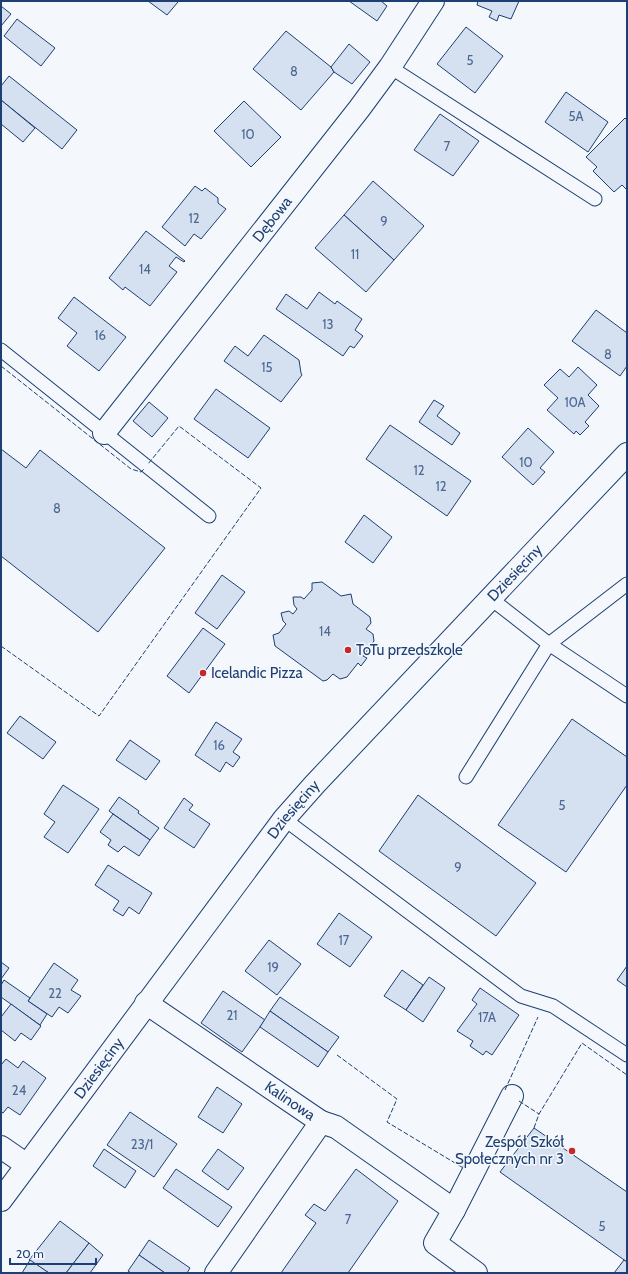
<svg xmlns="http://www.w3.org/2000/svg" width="628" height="1274" font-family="Cabin,sans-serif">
	<rect width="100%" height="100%" fill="#f4f7fb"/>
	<g fill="#d5e0f0" stroke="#1d3f73">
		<polygon points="148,1 177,1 178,2 167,15"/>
		<polygon points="349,1 381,1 387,6 377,21"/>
		<polygon points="478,1 519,1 511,19 499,15 497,21 489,17 492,11 477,5"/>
		<polygon points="1,6 11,14 1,26"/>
		<polygon points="17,19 55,48 41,66 4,36"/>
		<polygon points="466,27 503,56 475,93 437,64"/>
		<polygon points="286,31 331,67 334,72 301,110 253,69"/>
		<polygon points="349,44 370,62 352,84 334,72 331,67"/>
		<polygon points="9,76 77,130 62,149 1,100 1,86"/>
		<polygon points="566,92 608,122 588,152 545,122"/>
		<polygon points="1,100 35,128 23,142 1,124"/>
		<polygon points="244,101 281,137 251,167 214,131"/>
		<polygon points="440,114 479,141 453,176 414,150"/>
		<polygon points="625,118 627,120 627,190 622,185 614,192 593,171 597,167 586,157"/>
		<polygon points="373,181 424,226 394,260 344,215"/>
		<polygon points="195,186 202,191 205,188 218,198 218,203 226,209 201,239 194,234 185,246 162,227"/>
		<polygon points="344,215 394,260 366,292 315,248"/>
		<polygon points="146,231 185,261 184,262 176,257 169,266 177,272 150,306 125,287 123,290 109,278"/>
		<polygon points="319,292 335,304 337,301 362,319 355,330 363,336 354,348 350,346 343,356 276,309 286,294 307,309"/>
		<polygon points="74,297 126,337 99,371 67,346 77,333 58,318"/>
		<polygon points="596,310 627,333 627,366 620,376 572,341"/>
		<polygon points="264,335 299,360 301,373 302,375 281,402 224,361 235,346 248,356"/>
		<polygon points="578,367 597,385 588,395 599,406 585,422 589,426 580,435 576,431 574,434 547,410 558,398 544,385 560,369 569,377"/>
		<polygon points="216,389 270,428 248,458 194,419"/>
		<polygon points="434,400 444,406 437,416 460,433 452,445 419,422"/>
		<polygon points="149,402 168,418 152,437 133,421"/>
		<polygon points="390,425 471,481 447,516 366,459"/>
		<polygon points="528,428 554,452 540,468 545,472 533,485 502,457"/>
		<polygon points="1,449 26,468 40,450 165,548 98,632 1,556"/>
		<polygon points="364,515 392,537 373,563 345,542"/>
		<polygon points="222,575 245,592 217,629 195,613"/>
		<polygon points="322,582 341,596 351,594 353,604 370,617 371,623 366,629 373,634 374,641 363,656 367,658 361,666 358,663 347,677 340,679 333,674 327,680 323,681 275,646 273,635 279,633 286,624 283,621 281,613 289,611 293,614 297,609 294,605 293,597 301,597 304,599 312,590 312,583"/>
		<polygon points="203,628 225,644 189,693 167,676"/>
		<polygon points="20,716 56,742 43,759 7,733"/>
		<polygon points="572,719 627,757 627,785 566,872 498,825"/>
		<polygon points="216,722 242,739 233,752 240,757 233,767 226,762 220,772 195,755"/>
		<polygon points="130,740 160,761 146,780 116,760"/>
		<polygon points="63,785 99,809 68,853 44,837 55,822 44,814"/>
		<polygon points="418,795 536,883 496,936 379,851"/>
		<polygon points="119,797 139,811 138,813 159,828 150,840 109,811"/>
		<polygon points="184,798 193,805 189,810 210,824 194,848 164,828"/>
		<polygon points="113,814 150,840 139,856 124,846 118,852 108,845 111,840 100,832"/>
		<polygon points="108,865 152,893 139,914 129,907 123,916 113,910 119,901 95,885"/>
		<polygon points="339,913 372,937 350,967 317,944"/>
		<polygon points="269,940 301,964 277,995 245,971"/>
		<polygon points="1,962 9,968 1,979"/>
		<polygon points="54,963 78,980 71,990 81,996 68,1013 59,1007 52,1017 28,1001"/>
		<polygon points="627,966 627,987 617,980"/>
		<polygon points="402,970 423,985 406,1010 384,996"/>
		<polygon points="429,977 445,988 423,1022 406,1010"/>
		<polygon points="4,980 30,998 28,1001 47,1014 40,1025 1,997 1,985"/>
		<polygon points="480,988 519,1015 492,1055 486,1051 483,1055 470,1046 473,1041 457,1031 477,1004 472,1000"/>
		<polygon points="223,991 265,1020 242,1052 201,1023"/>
		<polygon points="280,997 339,1037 328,1052 270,1011"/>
		<polygon points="11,1004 41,1026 31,1040 21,1033 15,1041 1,1030 1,1017"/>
		<polygon points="270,1011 328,1052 318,1067 260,1027"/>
		<polygon points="6,1059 18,1068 23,1061 46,1078 20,1115 8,1107 3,1113 1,1112 1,1065"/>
		<polygon points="217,1087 242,1104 223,1133 198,1117"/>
		<polygon points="130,1112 177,1144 154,1177 107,1145"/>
		<polygon points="534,1128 627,1192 627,1262 500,1172"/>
		<polygon points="104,1149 136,1171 125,1188 93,1166"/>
		<polygon points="218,1149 244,1168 228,1190 202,1171"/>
		<polygon points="176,1169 232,1207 218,1227 163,1188"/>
		<polygon points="356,1169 398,1201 348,1273 281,1273 316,1223 305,1215 314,1204 325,1211"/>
		<polygon points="60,1221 89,1243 66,1273 49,1273 29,1260"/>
		<polygon points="149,1240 190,1268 187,1273 165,1273 139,1255"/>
		<polygon points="89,1243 103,1255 90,1273 66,1273"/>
		<polygon points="139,1255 165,1273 131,1273 128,1271"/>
		<polygon points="30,1260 49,1273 22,1273"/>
		<polygon points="624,1260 627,1262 627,1273 614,1273"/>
	</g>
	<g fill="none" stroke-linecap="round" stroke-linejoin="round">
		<defs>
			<g id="lane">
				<polyline points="390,67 595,199"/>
				<polyline points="1,350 209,516"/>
				<polyline points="490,598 549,644 627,696"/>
				<polyline points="466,777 549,644 627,584"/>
				<polyline points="284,819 521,996 553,1006 627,1055"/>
			</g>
			<g id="street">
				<path id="s1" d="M 104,433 L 359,109 L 390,67 L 433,1"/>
				<path id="s2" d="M 146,1003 L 321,1122 L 216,1273"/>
				<polyline points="321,1122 336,1127 454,1210 512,1096"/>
				<polyline points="1,1147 27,1165"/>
				<polyline points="454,1210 435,1243 476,1273"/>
			</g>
			<g id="secondary">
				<path id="s3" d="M 1,1200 L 284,819 L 315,784 L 627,454"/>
			</g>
		</defs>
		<use href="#lane" stroke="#1d3f73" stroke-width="15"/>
		<use href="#street" stroke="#1d3f73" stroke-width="24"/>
		<use href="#secondary" stroke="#1d3f73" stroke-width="24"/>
		<use href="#lane" stroke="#f4f7fb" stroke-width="13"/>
		<use href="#street" stroke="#f4f7fb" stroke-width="22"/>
		<use href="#secondary" stroke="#f4f7fb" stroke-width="22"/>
		<g stroke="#1d3f73" stroke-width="1" stroke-dasharray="5 2" stroke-linecap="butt">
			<polyline points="1,366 131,469 141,472 144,469"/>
			<polyline points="1,646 99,716 261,488 179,426 148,464"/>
			<polyline points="337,1055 397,1099 387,1122 465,1169 466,1167"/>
			<polyline points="505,1090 538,1017"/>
			<polyline points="519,1101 539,1114"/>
			<polyline points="534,1128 539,1114 582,1043 627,1075"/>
		</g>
	</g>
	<g fill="#c62828" stroke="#f4f7fb" stroke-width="1.5">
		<circle cx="348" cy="650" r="4"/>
		<circle cx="203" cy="673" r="4"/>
		<circle cx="572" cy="1151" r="4"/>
	</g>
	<g text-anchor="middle" stroke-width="3" stroke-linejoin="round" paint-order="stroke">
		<g font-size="13" fill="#4b6792">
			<text x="470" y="65">5</text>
			<text x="294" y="76">8</text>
			<text x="576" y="121">5A</text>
			<text x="248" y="139">10</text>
			<text x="447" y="151">7</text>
			<text x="194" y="223">12</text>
			<text x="384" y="226">9</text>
			<text x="355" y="259">11</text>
			<text x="145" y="274">14</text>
			<text x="328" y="329">13</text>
			<text x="100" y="340">16</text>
			<text x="608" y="359">8</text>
			<text x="267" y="372">15</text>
			<text x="575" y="407">10A</text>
			<text x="526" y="467">10</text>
			<text x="419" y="475">12</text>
			<text x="441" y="491">12</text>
			<text x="57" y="513">8</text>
			<text x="325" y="636">14</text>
			<text x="219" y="750">16</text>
			<text x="562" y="810">5</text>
			<text x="458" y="872">9</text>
			<text x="344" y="945">17</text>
			<text x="273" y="972">19</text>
			<text x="55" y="998">22</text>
			<text x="232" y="1020">21</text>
			<text x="487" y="1022">17A</text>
			<text x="19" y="1095">24</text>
			<text x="142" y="1149">23/1</text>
			<text x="348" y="1224">7</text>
			<text x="602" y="1231">5</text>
		</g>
		<g font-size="15" fill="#1d3f73" stroke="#f4f7fb">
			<text dy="5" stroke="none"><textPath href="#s1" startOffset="272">Dębowa</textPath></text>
			<text dy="5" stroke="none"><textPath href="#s3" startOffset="812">Dziesięciny</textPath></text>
			<text dy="5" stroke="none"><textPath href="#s3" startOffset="488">Dziesięciny</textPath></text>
			<text dy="5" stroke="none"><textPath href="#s3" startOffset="164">Dziesięciny</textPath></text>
			<text dy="5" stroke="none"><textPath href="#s2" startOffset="174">Kalinowa</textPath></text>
		</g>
		<g font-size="15" fill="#1d3f73" stroke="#f4f7fb" text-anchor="start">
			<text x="356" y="655">ToTu przedszkole</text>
			<text x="211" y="678">Icelandic Pizza</text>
			<text x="564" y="1147" text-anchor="end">Zespół Szkół<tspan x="564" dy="17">Społecznych nr 3</tspan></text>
		</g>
	</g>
	<rect width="628" height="1274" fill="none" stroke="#1d3f73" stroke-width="4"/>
	<path d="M10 1258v6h86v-6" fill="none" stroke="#1d3f73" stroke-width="2"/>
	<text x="16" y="1258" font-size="12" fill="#1d3f73" stroke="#f4f7fb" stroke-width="3" paint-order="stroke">20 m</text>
</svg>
